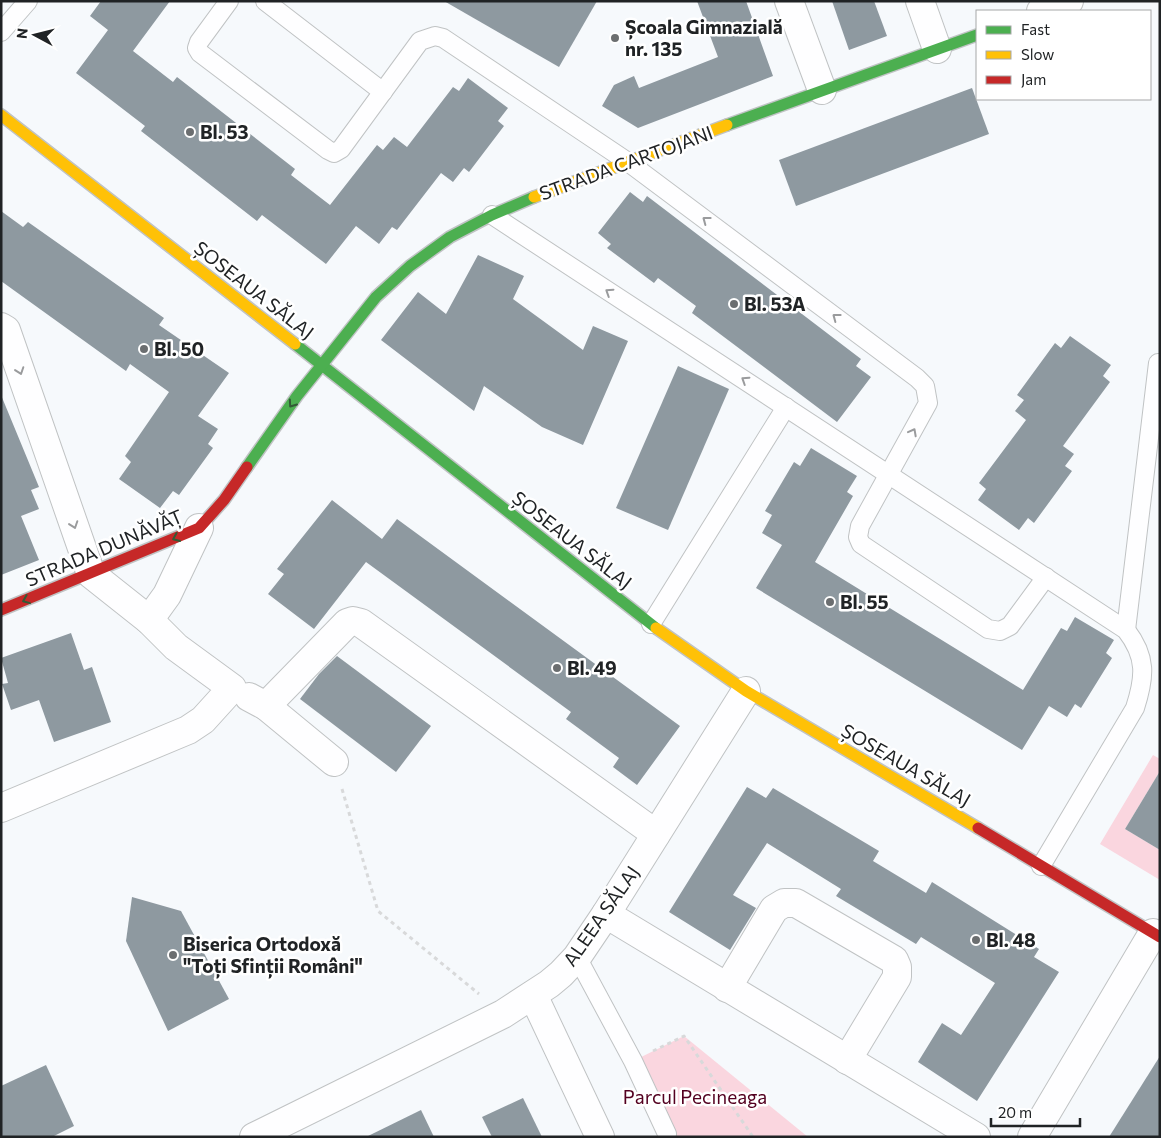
<svg xmlns="http://www.w3.org/2000/svg" width="1161" height="1138" font-family="Commissioner,sans-serif">
	<rect width="100%" height="100%" fill="#f6f9fc"/>
	<g fill="#fad6df">
		<polygon points="1153,755 1160,759 1160,771 1125,829 1160,850 1160,880 1100,844"/>
		<polygon points="684,1036 808,1137 670,1137 633,1061"/>
	</g>
	<g fill="#8e99a0">
		<polygon points="101,1 170,1 133,51 173,82 177,77 295,169 291,175 330,205 377,145 383,150 394,137 407,147 453,87 459,91 468,78 508,108 498,121 504,126 469,172 464,168 453,182 441,173 397,230 392,227 379,244 356,226 326,264 262,215 257,221 141,131 145,126 76,73 108,30 90,16"/>
		<polygon points="444,1 597,1 559,67"/>
		<polygon points="697,1 746,1 773,76 638,128 602,106 614,85 634,76 639,88 718,57"/>
		<polygon points="832,1 874,1 887,36 849,50"/>
		<polygon points="972,88 989,134 796,206 779,160"/>
		<polygon points="630,192 643,202 647,196 861,359 856,366 871,377 837,422 692,313 696,306 658,278 654,283 607,248 611,244 598,233"/>
		<polygon points="1,211 23,227 28,222 164,318 159,325 229,373 198,416 218,429 208,444 213,448 179,495 173,491 160,508 119,479 131,462 125,456 169,392 130,364 126,371 1,281"/>
		<polygon points="478,255 524,276 513,299 583,350 593,326 628,341 583,445 542,427 484,386 474,411 381,340 418,292 446,314"/>
		<polygon points="1070,336 1111,365 1103,376 1110,382 1063,446 1074,454 1065,466 1072,471 1034,523 1028,518 1019,530 978,500 986,489 979,483 1026,420 1015,411 1024,400 1017,395 1055,343 1061,348"/>
		<polygon points="678,366 729,389 668,530 616,508"/>
		<polygon points="1,395 39,487 31,490 39,509 21,516 39,560 1,575"/>
		<polygon points="811,448 857,476 847,492 853,496 815,562 1023,690 1061,628 1067,631 1075,617 1114,640 1106,653 1112,658 1081,708 1075,704 1067,717 1049,706 1022,750 756,588 782,545 762,533 772,515 765,511 794,462 800,466"/>
		<polygon points="332,500 382,539 397,519 680,726 637,785 613,767 619,758 566,719 571,712 366,562 314,629 268,594 284,574 277,569"/>
		<polygon points="71,633 84,670 92,667 111,722 54,742 39,700 11,710 2,684 8,683 1,658"/>
		<polygon points="337,656 431,726 396,772 300,699 319,674"/>
		<polygon points="1160,771 1160,850 1125,829"/>
		<polygon points="747,787 766,798 773,788 879,851 873,861 926,893 932,882 1039,949 1034,957 1059,972 977,1101 918,1062 942,1023 961,1035 995,983 921,937 916,944 836,896 841,889 767,843 733,895 756,908 730,950 669,912"/>
		<polygon points="132,897 181,911 229,999 168,1031 126,941"/>
		<polygon points="1160,1056 1160,1137 1109,1137"/>
		<polygon points="46,1065 74,1126 52,1137 1,1137 1,1086"/>
		<polygon points="523,1098 542,1137 492,1137 482,1117"/>
		<polygon points="421,1110 434,1137 366,1137"/>
	</g>
	<g fill="none" stroke-linecap="round" stroke-linejoin="round">
		<defs>
			<g id="lane">
				<polyline points="229,1 199,42 197,48 200,53 328,150 334,153 341,149 420,41 435,36 443,38 628,162 917,378 925,386 928,403 860,526 858,537 861,544 988,629 1000,631 1010,626 1046,577"/>
				<polyline points="265,1 383,92"/>
				<polyline points="1,32 28,1"/>
				<path d="M 492,215 L 1126,630 C 1147,657 1145,677 1135,708 L 1041,866"/>
				<polyline points="651,624 786,407"/>
				<polyline points="1126,630 1158,363"/>
				<polyline points="577,957 633,1061 667,1134"/>
			</g>
			<g id="street">
				<polyline points="789,1 822,90"/>
				<polyline points="920,1 937,49"/>
				<polyline points="1041,11 1069,1"/>
				<polyline points="1,327 6,330 91,574 149,620 176,647 232,688 203,720 188,730 1,808"/>
				<polyline points="149,620 167,595 199,528"/>
				<polyline points="249,697 266,706 334,762"/>
				<polyline points="266,706 347,623 353,621 361,623 656,834"/>
				<polyline points="606,914 976,1137"/>
				<polyline points="727,988 774,909 784,903 796,903 894,960 897,967 897,977 847,1060"/>
				<polyline points="533,995 600,1137"/>
				<polyline points="254,1137 503,1014 549,984 561,974 577,957 606,914 746,691"/>
				<polyline points="1032,1137 1153,933"/>
			</g>
			<g id="fast">
				<polyline points="727,125 977,35"/>
				<polyline points="295,344 656,628"/>
				<polyline points="247,467 297,396 376,297 410,266 450,237 492,215 534,197"/>
			</g>
			<g id="slow">
				<polyline points="1,115 295,344"/>
				<polyline points="534,197 727,125"/>
				<polyline points="656,628 746,691 978,828"/>
			</g>
			<g id="jam">
				<polyline points="1,610 199,528 224,500 247,467"/>
				<polyline points="978,828 1160,937"/>
			</g>
		</defs>
		<use href="#lane" stroke="#c0c3c4" stroke-width="20"/>
		<use href="#street" stroke="#c0c3c4" stroke-width="30"/>
		<use href="#fast" stroke="#c0c3c4" stroke-width="14"/>
		<use href="#slow" stroke="#c0c3c4" stroke-width="14"/>
		<use href="#jam" stroke="#c0c3c4" stroke-width="14"/>
		<g stroke="#d8d9da" stroke-width="3" stroke-dasharray="4 4" stroke-linecap="butt">
			<polyline points="342,789 378,911 479,994"/>
			<polyline points="653,1051 684,1036 753,1137"/>
		</g>
		<use href="#lane" stroke="#fefeff" stroke-width="18"/>
		<use href="#street" stroke="#fefeff" stroke-width="28"/>
		<use href="#fast" stroke="#4caf50" stroke-width="11"/>
		<use href="#slow" stroke="#ffc107" stroke-width="11"/>
		<use href="#jam" stroke="#c62828" stroke-width="11"/>
	</g>
	<defs><path id="oneway-chevron" d="M-2-3.5L2.5 0L-2 3.5" fill="none" stroke-width="1.6" stroke-linecap="round" stroke-linejoin="round" transform="scale(1.25)"/></defs>
	<g stroke="#9a9b9d">
		<use href="#oneway-chevron" transform="translate(706 220) rotate(-143)"/>
		<use href="#oneway-chevron" transform="translate(609 292) rotate(-147)"/>
		<use href="#oneway-chevron" transform="translate(836 317) rotate(-143)"/>
		<use href="#oneway-chevron" transform="translate(20 371) rotate(71)"/>
		<use href="#oneway-chevron" transform="translate(745 380) rotate(-147)"/>
		<use href="#oneway-chevron" transform="translate(913 432) rotate(-62)"/>
		<use href="#oneway-chevron" transform="translate(74 525) rotate(71)"/>
	</g>
	<g stroke="#325b36">
		<use href="#oneway-chevron" transform="translate(292 404) rotate(125)"/>
		<use href="#oneway-chevron" transform="translate(176 538) rotate(157)"/>
		<use href="#oneway-chevron" transform="translate(26 600) rotate(158)"/>
	</g>
	<g fill="#6b6e70" stroke="#fff" stroke-width="2">
		<circle cx="615" cy="38" r="5"/>
		<circle cx="190" cy="132" r="5"/>
		<circle cx="734" cy="304" r="5"/>
		<circle cx="144" cy="349" r="5"/>
		<circle cx="830" cy="602" r="5"/>
		<circle cx="557" cy="668" r="5"/>
		<circle cx="976" cy="940" r="5"/>
		<circle cx="173" cy="955" r="5"/>
	</g>
	<g text-anchor="middle" stroke-width="5" stroke-linejoin="round" paint-order="stroke">
		<g font-size="19" font-weight="bold" fill="#202325" stroke="#fff" text-anchor="start">
			<text x="625" y="34">Școala Gimnazială<tspan x="625" dy="22">nr. 135</tspan></text>
			<text x="200" y="139">Bl. 53</text>
			<text x="744" y="311">Bl. 53A</text>
			<text x="154" y="356">Bl. 50</text>
			<text x="840" y="609">Bl. 55</text>
			<text x="567" y="675">Bl. 49</text>
			<text x="986" y="947">Bl. 48</text>
			<text x="183" y="951">Biserica Ortodoxă<tspan x="183" dy="22">"Toți Sfinții Români"</tspan></text>
		</g>
		<g font-size="19" fill="#202325" stroke="#fff">
			<text transform="translate(626 163) rotate(-20)" y="7">STRADA CARTOJANI</text>
			<text transform="translate(254 290) rotate(38)" y="7">ȘOSEAUA SĂLAJ</text>
			<text transform="translate(572 540) rotate(38)" y="7">ȘOSEAUA SĂLAJ</text>
			<text transform="translate(104 548) rotate(-23)" y="7">STRADA DUNĂVĂȚ</text>
			<text transform="translate(906 765) rotate(30)" y="7">ȘOSEAUA SĂLAJ</text>
			<text transform="translate(601 916) rotate(-55)" y="7">ALEEA SĂLAJ</text>
		</g>
		<g font-size="19" fill="#530020" stroke="#fff">
			<text x="695" y="1104">Parcul Pecineaga</text>
		</g>
	</g>
	<rect width="1161" height="1138" fill="none" stroke="#202325" stroke-width="5"/>
	<rect x="976" y="10" width="175" height="90" fill="#ffffff" stroke="#a6a7a8"/>
	<rect x="986" y="26" width="25" height="8" fill="#4caf50" stroke="#a6a7a8"/>
	<text x="1021" y="35" font-size="15" fill="#202325">Fast</text>
	<rect x="986" y="51" width="25" height="8" fill="#ffc107" stroke="#a6a7a8"/>
	<text x="1021" y="60" font-size="15" fill="#202325">Slow</text>
	<rect x="986" y="76" width="25" height="8" fill="#c62828" stroke="#a6a7a8"/>
	<text x="1021" y="85" font-size="15" fill="#202325">Jam</text>
	<g transform="translate(35 35) rotate(277)" stroke="#ffffff" stroke-width="4" paint-order="stroke">
	<path d="M0-4L9 19L0 12L-9 19Z" fill="#202325"/>
	<text y="-8" font-size="14" font-weight="bold" text-anchor="middle" fill="#202325">N</text>
	</g>
	<path d="M991 1118v8h89v-8" fill="none" stroke="#202325" stroke-width="2.5"/>
	<text x="998" y="1118" font-size="15" fill="#202325" stroke="#ffffff" stroke-width="4" paint-order="stroke">20 m</text>
</svg>
